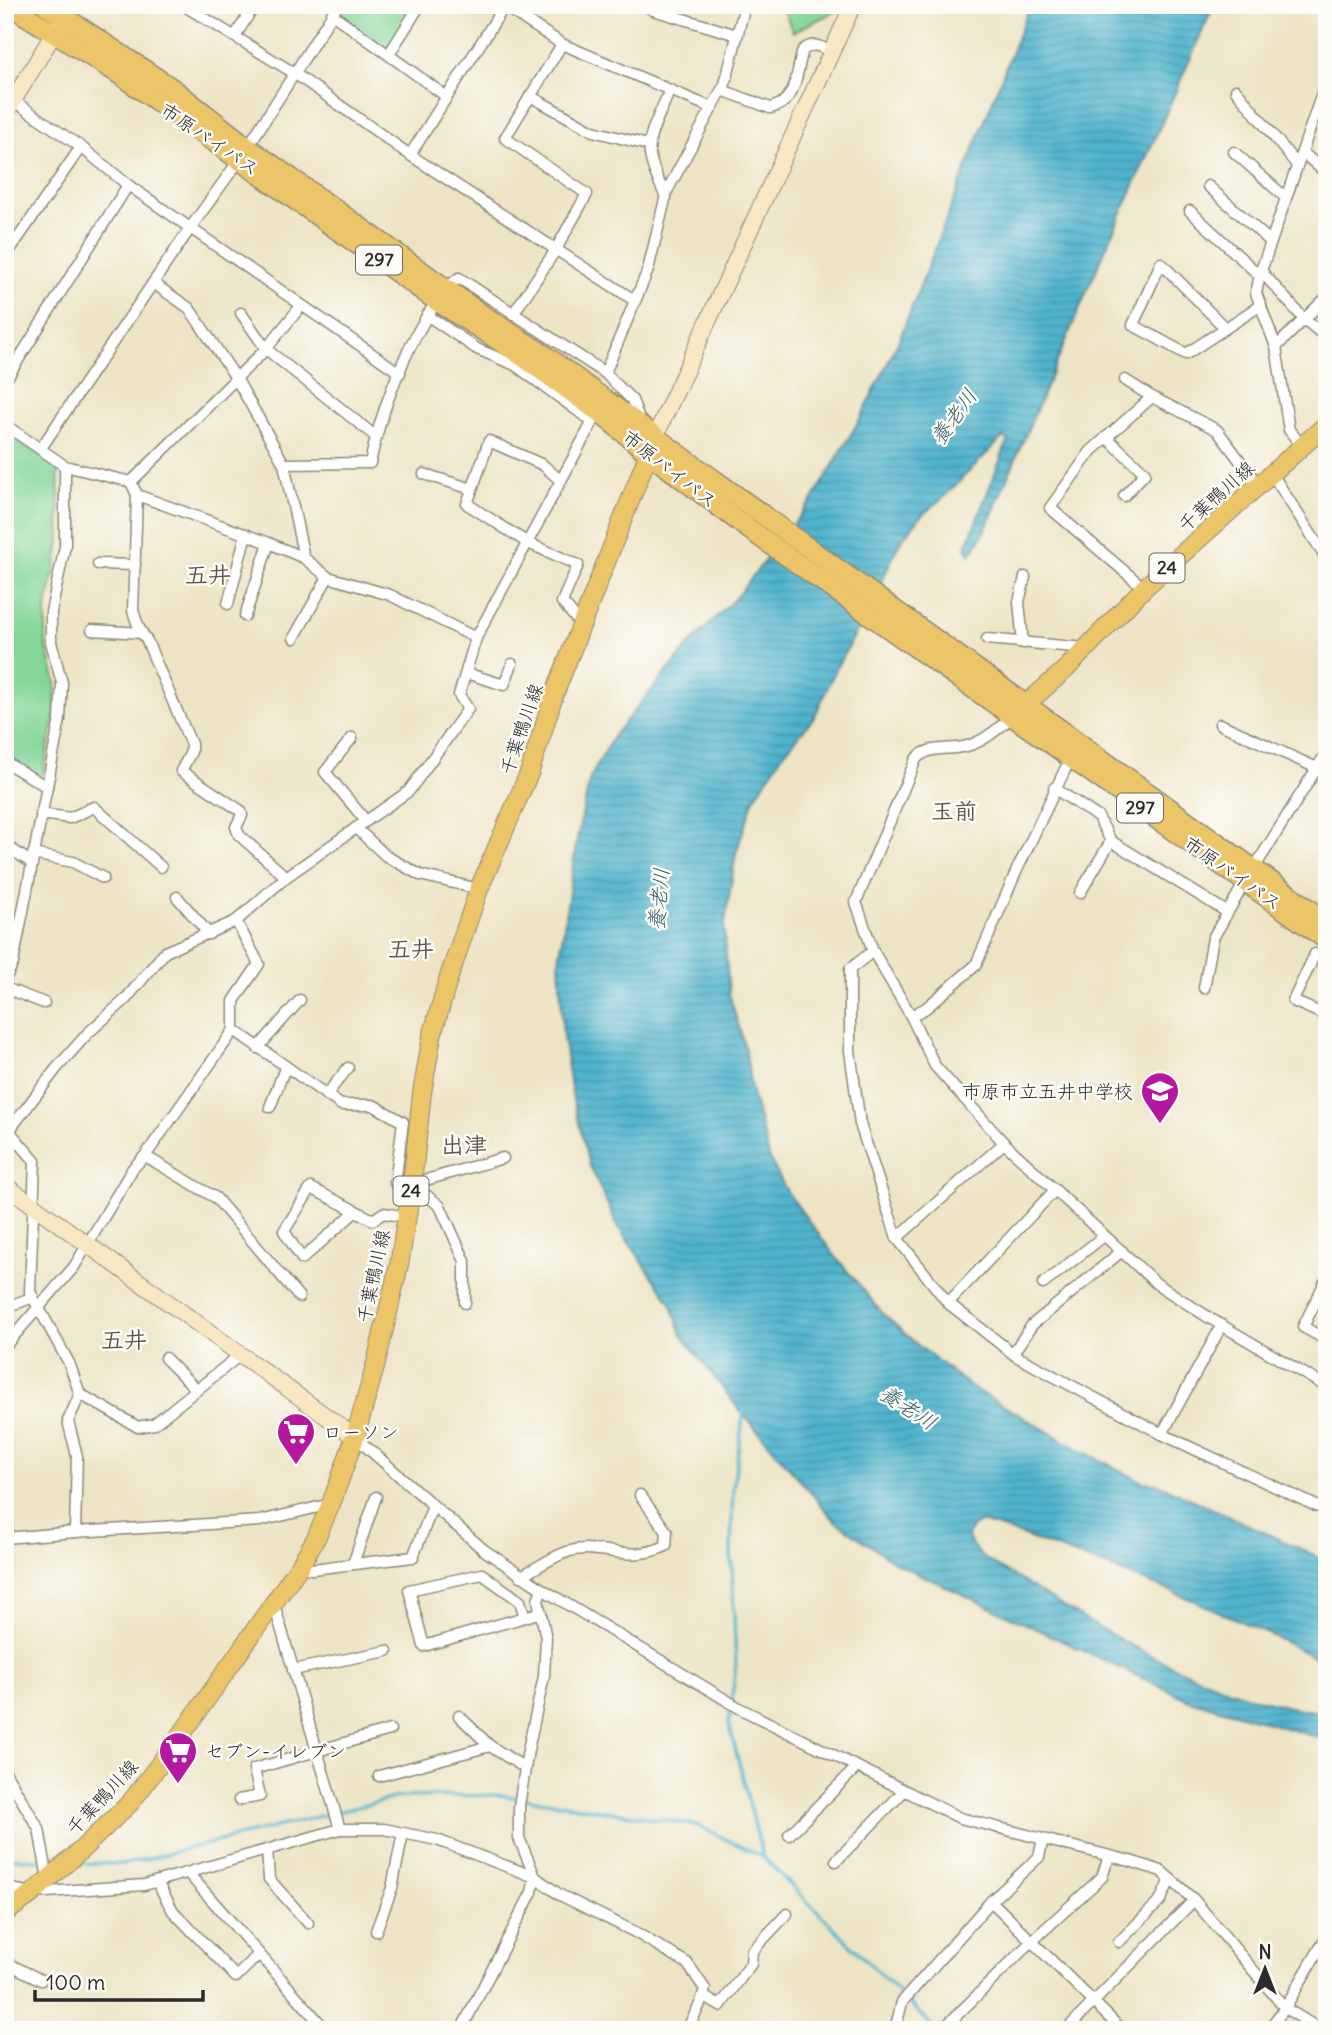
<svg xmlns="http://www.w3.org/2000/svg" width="1332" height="2035" font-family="Delius,'Klee One',sans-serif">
	<defs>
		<pattern id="water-rules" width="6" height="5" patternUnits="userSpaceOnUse" patternTransform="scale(1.75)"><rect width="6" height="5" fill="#4fb4ce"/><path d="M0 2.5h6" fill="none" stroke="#4293a7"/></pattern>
	</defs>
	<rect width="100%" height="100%" fill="#fdfcf7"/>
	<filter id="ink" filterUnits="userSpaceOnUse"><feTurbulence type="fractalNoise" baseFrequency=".0143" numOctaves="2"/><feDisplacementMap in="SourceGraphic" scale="14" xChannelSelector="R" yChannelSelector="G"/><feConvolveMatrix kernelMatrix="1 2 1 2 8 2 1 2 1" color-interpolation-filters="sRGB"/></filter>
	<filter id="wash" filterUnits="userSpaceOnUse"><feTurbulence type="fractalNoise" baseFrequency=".00686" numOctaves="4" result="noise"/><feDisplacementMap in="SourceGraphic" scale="28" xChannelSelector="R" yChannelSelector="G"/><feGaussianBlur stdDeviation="1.57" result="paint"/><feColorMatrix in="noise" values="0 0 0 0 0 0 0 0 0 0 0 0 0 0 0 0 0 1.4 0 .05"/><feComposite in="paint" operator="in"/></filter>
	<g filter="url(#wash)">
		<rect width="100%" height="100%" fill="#ede4c5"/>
		<g fill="#83d698" stroke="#578062" stroke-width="2">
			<polygon points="338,5 420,5 389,54 332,14"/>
			<polygon points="782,5 848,5 793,32"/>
			<polygon points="5,431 58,467 60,543 46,611 46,644 56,683 55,716 43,775 39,776 5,755"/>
		</g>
		<path fill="url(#water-rules)" stroke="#3d707c" stroke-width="2" d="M 1030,5 L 1214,5 L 1087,291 L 984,533 L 970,555 L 966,547 L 1008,440 L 1003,437 L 943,498 L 922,515 L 900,542 L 863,621 L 837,666 L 815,716 L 781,757 L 753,801 L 736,853 L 724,929 L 729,993 L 746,1052 L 751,1089 L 770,1160 L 788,1193 L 835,1256 L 883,1314 L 920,1347 L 971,1387 L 1084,1452 L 1143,1482 L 1156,1483 L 1327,1561 L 1327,1664 C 1222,1607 1108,1566 996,1526 L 980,1522 L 972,1527 L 968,1536 C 974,1559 1006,1570 1024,1582 C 1114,1639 1220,1701 1327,1713 L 1327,1740 L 1189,1700 L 897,1564 L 835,1521 L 738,1408 L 682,1335 L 671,1303 L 618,1227 L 590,1166 L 573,1100 L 563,1037 L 559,961 L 576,844 L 590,778 L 614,735 L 691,643 L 737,596 L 814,498 L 861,417 L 899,340 Z"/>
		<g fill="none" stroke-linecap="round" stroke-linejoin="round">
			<g stroke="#4fb4ce" stroke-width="3.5">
				<polyline points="744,1410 733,1488 731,1549 736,1664 729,1724 763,1857"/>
				<polyline points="5,1857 57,1862"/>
				<polyline points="75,1863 125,1864 398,1797 501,1795 696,1825 763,1857 936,2030"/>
			</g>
		</g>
	</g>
	<g filter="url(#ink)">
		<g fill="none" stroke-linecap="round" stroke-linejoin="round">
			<defs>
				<g id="street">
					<polyline points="183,5 294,73 410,155 634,300"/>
					<polyline points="646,5 653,10 737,35"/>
					<polyline points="504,6 562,44 712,108"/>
					<polyline points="332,14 447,97"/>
					<polyline points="235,36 255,5"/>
					<polyline points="389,54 420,5"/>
					<path d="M 722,90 L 770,108 C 798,103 796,71 803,50 C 814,42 820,46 831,52"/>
					<polyline points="1236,90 1297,165"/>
					<polyline points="5,95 81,147 128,185 400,373"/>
					<polyline points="530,96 593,131 648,145"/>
					<polyline points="1234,152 1286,198"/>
					<polyline points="1302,152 1327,174"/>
					<polyline points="410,155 505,5"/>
					<polyline points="1208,186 1271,242"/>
					<path d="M 666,197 C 640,143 647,143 670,90"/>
					<polyline points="1190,211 1260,276"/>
					<polyline points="5,257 81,147"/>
					<polyline points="1261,271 1304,319 1327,338"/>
					<polyline points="153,283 189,308 236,378 284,464 304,558"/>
					<polyline points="446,288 459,278 605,373 632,400 640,422"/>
					<polyline points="241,313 266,349 375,436"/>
					<polyline points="513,314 555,251 587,194 505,138 562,44"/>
					<polyline points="427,315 477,349 515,365 593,422"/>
					<polyline points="1225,328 1161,263 1133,325 1186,354 1261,305"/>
					<polyline points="1276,347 1327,297"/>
					<polyline points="605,373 648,270 667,191 725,84 745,5"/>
					<polyline points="1125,380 1152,397 1217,430 1259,486"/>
					<polyline points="5,381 128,185"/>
					<polyline points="5,425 65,466 131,482"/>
					<polyline points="1106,437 1145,473 1124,496"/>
					<polyline points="1303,447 1289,430 1276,347 1256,293 1261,271 1327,79"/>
					<polyline points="41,448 191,227 240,159 338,5"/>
					<path d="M 284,464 L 370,463 C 381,410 406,345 437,301"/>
					<polyline points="424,474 472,489"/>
					<polyline points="1272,474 1327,559"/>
					<polyline points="561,481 543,465 489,441 467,504 528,543 578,565 562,602 582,626"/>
					<polyline points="137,495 269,543 304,558 328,577 390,595 476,638"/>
					<polyline points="98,564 135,565"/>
					<polyline points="1144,588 1050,508 1091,451 1152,397"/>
					<polyline points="228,604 246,534"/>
					<polyline points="245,616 269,543"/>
					<polyline points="92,630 142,633"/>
					<polyline points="294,638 328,577"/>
					<polyline points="987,639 1085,648"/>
					<polyline points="1023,643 1019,602 1025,577"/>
					<polyline points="466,673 504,685 512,664"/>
					<path d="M 1013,716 C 1000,727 986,740 970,745 C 953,752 929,744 916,759 L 856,902 L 873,951 L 911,1016 L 935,1066 L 1004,1143 L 1157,1284 L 1211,1319 L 1327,1387"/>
					<polyline points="1220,724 1317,768"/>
					<polyline points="352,738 325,772 366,821"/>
					<polyline points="5,762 47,787"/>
					<polyline points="1054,788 1098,817 1111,841 1227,912"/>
					<polyline points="41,814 70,818 94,807 161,867"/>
					<polyline points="356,828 386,856 420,875 479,889"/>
					<polyline points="5,845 32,863"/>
					<polyline points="33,854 73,862 103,878"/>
					<polyline points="1253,870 1327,752"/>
					<polyline points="286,877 239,835 236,827 242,815 241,811 181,771 191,752 191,744 147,641 139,628 133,611 137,495 131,482 266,349 301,306"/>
					<polyline points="1080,893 1111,841"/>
					<polyline points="177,897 209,934"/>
					<polyline points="873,951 850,969 850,1051 860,1124 897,1238 948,1303 1016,1356 1162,1434 1327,1511"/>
					<polyline points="1327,959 1315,954 1293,1001 1327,1016"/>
					<polyline points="5,979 13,963 60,719 62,683 51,642 51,612 65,546 65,466"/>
					<polyline points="5,988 44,1003"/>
					<polyline points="1204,988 1213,938 1245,882"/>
					<polyline points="911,1016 926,1008 976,965 1016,872 1071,757"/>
					<polyline points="234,1030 341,1105 373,1105 403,1122 395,1183 412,1184 440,1206 465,1261 465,1303"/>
					<polyline points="258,1048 300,1000"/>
					<polyline points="326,1095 348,1068"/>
					<polyline points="270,1107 285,1068"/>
					<polyline points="9,1131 35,1161 30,1292 69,1363 80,1394 68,1421 77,1456 75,1532"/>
					<polyline points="5,1136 56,1069 88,1033 125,1000 165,952 236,921 286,877 409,791 468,709 459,695 476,638 600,408"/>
					<polyline points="145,1156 216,1198 299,1297"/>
					<polyline points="412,1184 503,1158"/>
					<polyline points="356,1211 302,1259 284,1231 311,1188 373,1220 383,1213 407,1217"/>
					<polyline points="897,1238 1004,1143"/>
					<polyline points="1327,1278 1303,1327 1327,1340"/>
					<polyline points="1043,1284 1104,1236"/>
					<polyline points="948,1303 1055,1190"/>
					<polyline points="5,1308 33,1297"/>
					<polyline points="5,1346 74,1267 133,1168 145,1156 234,1030 234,1001 259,964 236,921"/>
					<polyline points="1013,1353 1032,1325 1122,1251"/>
					<polyline points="165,1358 197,1390"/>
					<polyline points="80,1394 138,1427 154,1424 240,1355"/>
					<polyline points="1162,1434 1222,1325"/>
					<polyline points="355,1437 484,1550 542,1589 741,1709 960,1818 1130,1861 1161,1871 1194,1900 1285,2008 1321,2030"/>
					<polyline points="5,1485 8,1538"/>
					<polyline points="5,1538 75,1532 260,1521 331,1504"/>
					<polyline points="353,1564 376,1497"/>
					<polyline points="299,1567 312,1569 413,1557 433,1506"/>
					<path d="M 521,1576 C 537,1568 553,1556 570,1551 C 603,1543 626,1564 666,1546 L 667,1532 L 640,1495"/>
					<polyline points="274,1604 340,1829"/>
					<polyline points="525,1617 520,1601 482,1574 409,1590 424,1646 525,1617 541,1612"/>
					<polyline points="293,1670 387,1651"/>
					<polyline points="459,1716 490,1746 525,1768"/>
					<polyline points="5,1772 39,1829 48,1879"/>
					<polyline points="379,1776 490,1746"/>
					<polyline points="239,1800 260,1796 254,1769 390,1730"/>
					<polyline points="789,1835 857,1767"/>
					<polyline points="267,1850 269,1879 308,1923"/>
					<polyline points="836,1861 904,1791"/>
					<polyline points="188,1873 326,2030"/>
					<polyline points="157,1882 173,1911 236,1977 259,1954"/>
					<polyline points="5,1888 33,1893 144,1885 340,1829 384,1829 437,1840 535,1877 560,1895 635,1932 687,1963 705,1989 701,2002 687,2030"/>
					<polyline points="991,1901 1122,2030"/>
					<polyline points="376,1931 392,1888 403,1833"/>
					<polyline points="1119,1942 1160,1901 1170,1880"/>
					<polyline points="5,1962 41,1980"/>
					<polyline points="703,1996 720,2006 751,1964 752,1951 787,1914"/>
					<polyline points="945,2027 1032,1941 1102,1877 1109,1856"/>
					<polyline points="461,2030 532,1892 535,1877 519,1838 519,1806 528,1750 544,1676 546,1638 538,1600 542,1589"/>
					<polyline points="895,2030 902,2002 991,1901 1039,1857 1043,1839"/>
					<polyline points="1066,2030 1194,1900"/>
					<polyline points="1268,2030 1285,2008 1327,1936"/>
				</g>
				<g id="secondary">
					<polyline points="5,114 71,5"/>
					<polyline points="655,437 853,5"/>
					<polyline points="5,1185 355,1437"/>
				</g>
				<g id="primary">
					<polyline points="1015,714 1067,668 1144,588 1327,424"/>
					<polyline points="5,1913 33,1893 80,1851 131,1802 177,1741 299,1567 316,1538 331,1504 355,1437 375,1367 399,1265 412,1184 422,1093 432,1036 448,980 479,889 530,771 554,695 653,442"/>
				</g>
				<g id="highway">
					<polyline points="9,5 119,74 437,301 518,353 599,412 647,452 742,524 1327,940"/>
					<polyline points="46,5 173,89 247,147 378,240 484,316 543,354 688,461 1327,922"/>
				</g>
			</defs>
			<use href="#street" stroke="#8c8878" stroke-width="13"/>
			<use href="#secondary" stroke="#8c8878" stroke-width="18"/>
			<use href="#primary" stroke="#8c8878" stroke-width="20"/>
			<use href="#highway" stroke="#8c8878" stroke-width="22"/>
			<use href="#street" stroke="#fff" stroke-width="10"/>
			<use href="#secondary" stroke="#f7e8c3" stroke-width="16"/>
			<use href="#primary" stroke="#ecc569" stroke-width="18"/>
			<use href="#highway" stroke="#ecc569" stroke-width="19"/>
		</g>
	</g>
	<defs>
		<symbol id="school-pin" viewBox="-11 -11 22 30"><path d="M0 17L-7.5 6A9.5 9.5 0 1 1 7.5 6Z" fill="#b5179e" stroke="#fdfcf7"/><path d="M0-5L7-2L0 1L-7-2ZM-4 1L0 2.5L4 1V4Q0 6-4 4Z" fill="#fff"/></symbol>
		<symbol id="supermarket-pin" viewBox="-11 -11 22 30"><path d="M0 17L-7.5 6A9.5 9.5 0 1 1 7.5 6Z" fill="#b5179e" stroke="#fdfcf7"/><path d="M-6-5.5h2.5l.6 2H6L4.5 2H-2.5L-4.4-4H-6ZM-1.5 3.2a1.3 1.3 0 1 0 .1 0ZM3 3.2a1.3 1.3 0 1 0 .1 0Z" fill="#fff"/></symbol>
	</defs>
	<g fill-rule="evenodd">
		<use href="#school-pin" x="1138" y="1069" width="44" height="60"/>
		<use href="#supermarket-pin" x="274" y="1410" width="44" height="60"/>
		<use href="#supermarket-pin" x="156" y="1729" width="44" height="60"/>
	</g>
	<g text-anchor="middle" stroke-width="5" stroke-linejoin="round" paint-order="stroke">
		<g fill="#fdfcf7" stroke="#6a6a68" stroke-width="2">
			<rect x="356" y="245.5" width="46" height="29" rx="5"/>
			<rect x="1149.5" y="553.5" width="35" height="29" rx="5"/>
			<rect x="1117" y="793.5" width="46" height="29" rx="5"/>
			<rect x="393.5" y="1176.5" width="35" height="29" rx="5"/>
		</g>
		<g font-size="18" font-weight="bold" fill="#2b2b2b">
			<text x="379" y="266">297</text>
			<text x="1167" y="574">24</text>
			<text x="1140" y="814">297</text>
			<text x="411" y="1197">24</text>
		</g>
		<g font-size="19" fill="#2b2b2b" stroke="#fdfcf7">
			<text transform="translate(210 139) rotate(34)" y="7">市原バイパス</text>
			<text transform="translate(670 469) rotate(38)" y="7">市原バイパス</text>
			<text transform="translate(1216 496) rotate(-42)" y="7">千葉鴨川線</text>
			<text transform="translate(521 729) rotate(-71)" y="7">千葉鴨川線</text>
			<text transform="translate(1233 873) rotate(35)" y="7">市原バイパス</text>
			<text transform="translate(373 1276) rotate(-78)" y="7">千葉鴨川線</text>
			<text transform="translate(102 1797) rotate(-47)" y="7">千葉鴨川線</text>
		</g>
		<g font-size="19" fill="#2b2b2b" stroke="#fdfcf7" text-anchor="start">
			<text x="1133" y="1098" text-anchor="end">市原市立五井中学校</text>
			<text x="323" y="1439">ローソン</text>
			<text x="205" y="1758">セブン-イレブン</text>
		</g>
		<g font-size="21" font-style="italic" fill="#39626c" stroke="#fdfcf7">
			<text transform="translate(954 417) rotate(-54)" y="7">養老川</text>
			<text transform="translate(659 899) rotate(-85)" y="7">養老川</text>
			<text transform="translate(908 1408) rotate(33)" y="7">養老川</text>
		</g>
		<g font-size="23" font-weight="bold" fill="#64544c" stroke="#fdfcf7">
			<text x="208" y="583">五井</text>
			<text x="954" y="819">玉前</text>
			<text x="411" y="957">五井</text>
			<text x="464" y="1153">出津</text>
			<text x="124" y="1348">五井</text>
		</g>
	</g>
	<rect width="1332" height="2035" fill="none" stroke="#fdfcf7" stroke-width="28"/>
	<g transform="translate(1265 1969)" stroke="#fdfcf7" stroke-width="5" paint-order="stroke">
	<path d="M0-5L12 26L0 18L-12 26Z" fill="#2b2b2b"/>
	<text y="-10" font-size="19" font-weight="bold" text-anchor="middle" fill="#2b2b2b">N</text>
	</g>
	<path d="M35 1990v10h168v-10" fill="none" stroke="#2b2b2b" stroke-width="3.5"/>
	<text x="46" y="1990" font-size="21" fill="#2b2b2b" stroke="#fdfcf7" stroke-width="5" paint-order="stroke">100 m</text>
</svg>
